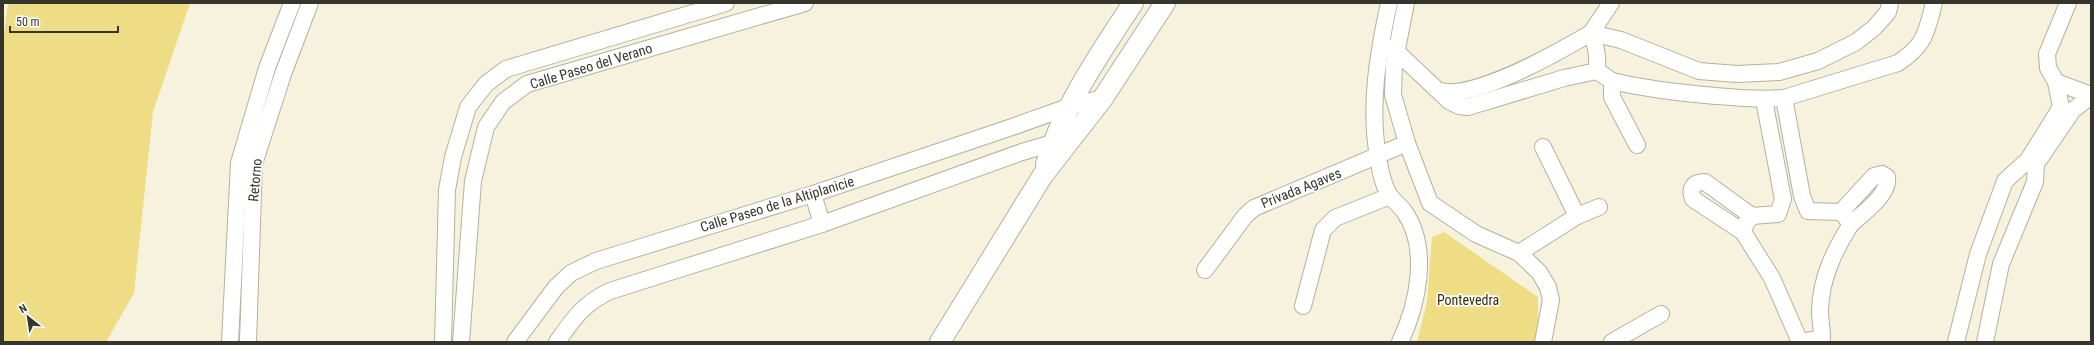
<svg xmlns="http://www.w3.org/2000/svg" width="2094" height="345" font-family="'Roboto Condensed',sans-serif">
	<rect width="100%" height="100%" fill="#f6f2de"/>
	<g fill="#efdd86">
		<polygon points="8,3 190,3 153,112 134,293 106,342 3,342 3,41"/>
		<polygon points="1444,232 1538,297 1538,342 1417,342 1427,302 1432,237"/>
	</g>
	<g fill="none" stroke-linecap="round" stroke-linejoin="round">
		<defs>
			<g id="minor">
				<path d="M 1389,3 C 1378,54 1369,105 1378,157 C 1380,169 1383,187 1391,197 C 1395,202 1400,206 1404,211 C 1430,248 1418,304 1400,342"/>
				<polyline points="1406,3 1394,64 1393,95 1407,143 1430,203 1476,234 1519,253 1539,272 1548,287 1551,300 1543,342"/>
				<polyline points="2068,3 2047,54 2048,68 2056,82 2091,95"/>
				<polyline points="1389,48 1396,51 1449,101 1459,106 1468,107 1564,78 1597,71 1612,81 1612,97 1637,145"/>
				<path d="M 1597,71 C 1598,57 1597,46 1591,33 L 1611,3"/>
				<path d="M 1612,81 C 1646,89 1681,93 1716,96 C 1739,98 1761,100 1784,98 L 1898,63 C 1926,44 1926,33 1934,3"/>
				<path d="M 1439,91 C 1444,91 1451,93 1457,92 C 1498,86 1555,54 1591,33 L 1621,40 L 1699,71 L 1737,74 L 1779,72 L 1818,61 L 1856,42 L 1874,28 L 1888,12 L 1890,3"/>
				<path d="M 1764,100 L 1783,199 L 1778,214 L 1752,216 L 1746,223 L 1743,232 L 1772,278 L 1800,342 L 1822,338 C 1822,329 1820,319 1820,310 C 1821,278 1834,251 1851,224 L 1841,212 L 1808,211 L 1802,196 L 1784,98"/>
				<polyline points="1543,147 1577,216"/>
				<polyline points="813,194 822,224"/>
				<path d="M 1841,212 L 1874,176 L 1882,174 L 1887,177 C 1890,194 1863,213 1851,224"/>
				<path d="M 1743,232 L 1693,199 C 1689,188 1693,182 1705,182 L 1752,216"/>
				<polyline points="1519,253 1577,216 1599,207"/>
				<polyline points="1205,270 1245,216 1254,208 1407,143"/>
				<polyline points="1303,306 1323,230 1335,218 1390,196"/>
				<polyline points="230,342 239,163 267,68 292,3"/>
				<polyline points="248,342 254,164 283,74 310,3"/>
				<polyline points="443,342 447,190 453,157 468,107 486,84 506,69 726,3"/>
				<polyline points="461,342 473,181 486,127 503,102 527,84 805,3"/>
				<polyline points="515,342 556,287 571,273 596,261 813,194 1012,127 1068,107 1103,98"/>
				<path d="M 557,342 C 574,318 583,304 610,291 L 822,224 L 1022,152 L 1063,140"/>
				<polyline points="1612,342 1661,314"/>
				<polyline points="1956,342 1978,254 2005,181 2028,160 2061,107 2056,82"/>
				<polyline points="1985,342 2001,264 2035,182 2036,164 2073,110 2091,96"/>
			</g>
			<g id="major">
				<path d="M 1046,164 C 1064,105 1099,55 1133,3"/>
				<polyline points="940,342 1043,175 1103,98 1165,3"/>
			</g>
		</defs>
		<use href="#minor" stroke="#b5b19e" stroke-width="18"/>
		<use href="#major" stroke="#b5b19e" stroke-width="22"/>
		<use href="#minor" stroke="#fff" stroke-width="16"/>
		<use href="#major" stroke="#fff" stroke-width="20"/>
	</g>
	<g text-anchor="middle" stroke-width="3.5" stroke-linejoin="round" paint-order="stroke">
		<g font-size="14" fill="#36352d" stroke="#fff">
			<text transform="translate(591 66) rotate(-17)" y="5">Calle Paseo del Verano</text>
			<text transform="translate(255 180) rotate(-85)" y="5">Retorno</text>
			<text transform="translate(1301 188) rotate(-22)" y="5">Privada Agaves</text>
			<text transform="translate(777 204) rotate(-17)" y="5">Calle Paseo de la Altiplanicie</text>
		</g>
		<g font-size="14" fill="#362e02" stroke="#fff">
			<text x="1468" y="305">Pontevedra</text>
		</g>
	</g>
	<rect width="2094" height="345" fill="none" stroke="#36352d" stroke-width="8"/>
	<g transform="translate(28 317) rotate(330)" stroke="#ffffff" stroke-width="3" paint-order="stroke">
	<path d="M0-3L7 15L0 10L-7 15Z" fill="#36352d"/>
	<text y="-6" font-size="11" font-weight="bold" text-anchor="middle" fill="#36352d">N</text>
	</g>
	<path d="M10 26v6h108v-6" fill="none" stroke="#36352d" stroke-width="2"/>
	<text x="16" y="26" font-size="12" fill="#36352d" stroke="#ffffff" stroke-width="3" paint-order="stroke">50 m</text>
</svg>
